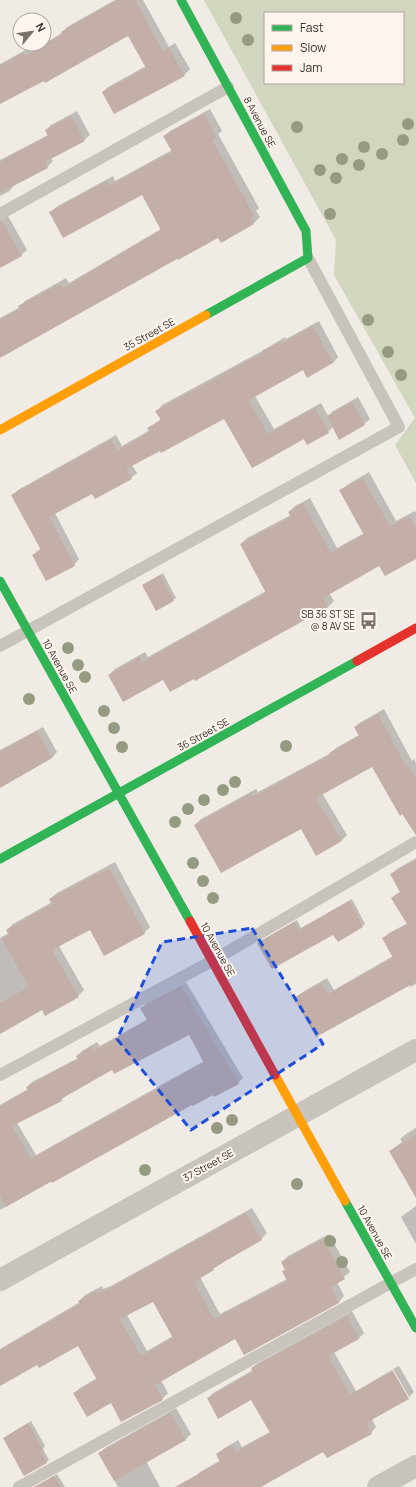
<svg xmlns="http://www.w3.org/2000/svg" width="416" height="1487" font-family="Manrope,sans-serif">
	<rect width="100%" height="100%" fill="#f0ebe5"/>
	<path fill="#d1d6bf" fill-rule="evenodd" d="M 204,0 L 416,0 L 416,483 L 395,445 L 415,418 L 334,275 L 336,240 ZM 265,13 L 403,13 L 403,83 L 265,83 Z"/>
	<g fill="#0003" fill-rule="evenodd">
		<polygon points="115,0 143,0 169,47 175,43 190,69 184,75 115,113 103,92 108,87 146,66 128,35 0,103 0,64 29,48 30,51 44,44 62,33 67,27"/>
		<polygon points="210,109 222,131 218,134 259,208 256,211 260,217 254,223 221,242 218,236 177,258 0,357 0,318 20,307 25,301 66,278 69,283 161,229 142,194 50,213 56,207 113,176 115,181 172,150 164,136 170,131"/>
		<polygon points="77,111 90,135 84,140 51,158 53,161 47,167 12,185 13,187 8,192 0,196 0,160 48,135 46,130 51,125"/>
		<polygon points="0,213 8,216 27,250 21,255 0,267"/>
		<polygon points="319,321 338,357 333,363 303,368 255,396 274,429 321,403 328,416 333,411 358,397 370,419 364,424 333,427 328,432 304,437 253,467 224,417 132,465 137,473 131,478 93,492 55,513 79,559 74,565 33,555 41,548 13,495 18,490 116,435 122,446 150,430 149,428 161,419 157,411 162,405 264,350 285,337 286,339"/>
		<polygon points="369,472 396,521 415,511 416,513 416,557 380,564 329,593 334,601 328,607 196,679 195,677 163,679 109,675 115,669 145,652 148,657 266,591 241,544 247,538 291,515 289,512 295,506 310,498 337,548 364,533 341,490 347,485"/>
		<polygon points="163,573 176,598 173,600 143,585"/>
		<polygon points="384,709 412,761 414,759 416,763 416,823 372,766 322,793 347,835 341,841 301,827 195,825 201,819 256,789 258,792 331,753 336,748 359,735 355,727 361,722"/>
		<polygon points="43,727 57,752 52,758 0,787 0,750"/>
		<polygon points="416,858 416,984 411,987 410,985 295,998 301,993 327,978 334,990 393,956 384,938 389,933 408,923 392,898 401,891 392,874 397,869"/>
		<polygon points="115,862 150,927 144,933 90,928 59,946 84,990 78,996 42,1009 0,1028 0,938 9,933 7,930 13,924 52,902 50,899 57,893"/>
		<polygon points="352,899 365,924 338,940 334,933 261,941 297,920 301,928"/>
		<path d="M 186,982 L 243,1078 L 238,1083 L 193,1103 L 0,1210 L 0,1105 L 28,1089 L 27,1087 L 32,1082 L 78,1058 L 77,1056 L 82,1051 L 97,1042 L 100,1046 L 148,1019 L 142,1008 L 146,1003 ZM 189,1034 L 204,1061 L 36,1155 L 17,1123 L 61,1100 L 67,1094 L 112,1068 Z"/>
		<polygon points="416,1128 416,1196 390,1151 402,1142 400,1139 406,1134"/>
		<polygon points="416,1206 416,1244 401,1217"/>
		<path d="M 252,1208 L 267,1233 L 261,1239 L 200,1277 L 220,1314 L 287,1279 L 284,1271 L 286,1269 L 282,1262 L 288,1256 L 329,1234 L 350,1272 L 337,1282 L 344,1296 L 339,1302 L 244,1354 L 236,1338 L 161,1380 L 168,1393 L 162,1399 L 111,1402 L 75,1393 L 80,1388 L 97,1378 L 78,1345 L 37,1364 L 0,1385 L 0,1349 L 80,1302 L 79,1301 L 85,1295 L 102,1286 L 103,1289 L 111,1286 ZM 153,1300 L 173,1336 L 147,1351 L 127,1315 Z"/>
		<polygon points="352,1311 364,1333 359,1338 334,1352 356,1391 392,1370 408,1398 372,1419 376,1427 371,1433 324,1451 257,1487 186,1487 200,1472 221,1460 217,1454 223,1449 238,1440 242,1447 270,1432 252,1399 208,1399 213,1393 253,1370 252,1368 258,1363"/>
		<polygon points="399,1366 414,1392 409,1397 393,1369"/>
		<polygon points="176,1408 191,1434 186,1439 146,1461 160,1487 118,1487 100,1453 105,1448"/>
		<polygon points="31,1421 45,1446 43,1449 49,1460 46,1462 4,1438"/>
		<polygon points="57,1474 65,1487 34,1487"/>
	</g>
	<g fill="#c3afa7" fill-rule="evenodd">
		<polygon points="117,0 135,0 163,51 169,48 185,76 114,114 102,92 146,68 128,36 45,83 44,81 0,104 0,66 23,53 25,56 62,34 61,32"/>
		<polygon points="204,114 216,137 212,140 254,215 251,217 254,224 221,243 218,238 178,260 177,259 0,358 0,320 20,309 18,306 60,284 63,288 161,230 142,195 63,238 49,212 107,181 109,186 172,152 163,136"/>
		<polygon points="71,116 85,141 45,162 48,168 0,193 0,162 48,136 45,130"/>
		<polygon points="0,221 2,221 22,256 0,268"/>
		<polygon points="313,326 333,363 307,378 303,370 249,400 268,434 315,408 329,433 307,445 304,439 252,468 224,419 161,453 160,451 126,469 132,479 95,499 92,494 49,517 75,566 46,581 32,555 41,550 11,495 111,440 117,451 150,432 147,428 161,420 155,411 263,353 262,351 279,342 280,344"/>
		<polygon points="352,402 365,425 339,440 327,416"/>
		<polygon points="363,478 390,526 409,516 416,529 416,559 385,576 379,566 323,598 328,607 195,681 194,679 170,692 163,680 123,702 108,675 139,657 142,662 266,593 240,544 291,517 288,512 303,503 331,553 364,535 339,490"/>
		<polygon points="160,575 174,601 156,611 142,585"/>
		<polygon points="378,714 406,766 408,764 416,778 416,835 402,814 400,816 372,767 316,798 342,841 316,856 301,829 221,873 194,825 250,794 252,797 330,755 329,753 359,736 354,727"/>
		<polygon points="37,731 52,758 0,788 0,752"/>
		<polygon points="416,860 416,982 316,1037 294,998 322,983 328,994 393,958 382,938 407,924 391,898 400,892 390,874"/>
		<polygon points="109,868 145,934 104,956 90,930 52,950 79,997 45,1016 42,1010 0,1034 0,1003 29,987 2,939 9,935 6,930 52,904 49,899"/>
		<polygon points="349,901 363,927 338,942 333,935 272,969 257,943 294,922 299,930"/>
		<path d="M 181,986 L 239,1084 L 214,1097 L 213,1095 L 193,1106 L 192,1105 L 52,1183 L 51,1181 L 6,1207 L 0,1196 L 0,1106 L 28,1090 L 26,1087 L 78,1059 L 76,1056 L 92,1046 L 94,1051 L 147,1020 L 140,1008 ZM 189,1035 L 204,1063 L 31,1159 L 12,1126 L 62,1101 L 61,1099 L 112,1070 L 114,1074 Z"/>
		<polygon points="416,1135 416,1198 389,1151"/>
		<path d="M 246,1213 L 262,1240 L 213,1268 L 214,1270 L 194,1282 L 214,1319 L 287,1281 L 282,1271 L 285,1270 L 281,1262 L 323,1239 L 345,1279 L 331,1287 L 339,1303 L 244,1355 L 235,1339 L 155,1385 L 163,1400 L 121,1422 L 111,1403 L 87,1417 L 73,1393 L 97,1380 L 78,1346 L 39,1368 L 37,1365 L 0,1386 L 0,1350 L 80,1304 L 78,1301 L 96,1291 L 98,1294 L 105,1291 ZM 153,1302 L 173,1338 L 141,1356 L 120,1319 Z"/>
		<polygon points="347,1316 359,1339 328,1356 350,1395 393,1371 409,1399 366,1423 372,1434 327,1458 323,1452 261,1487 175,1487 220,1462 216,1454 232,1445 236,1452 270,1433 251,1400 218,1419 207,1398 253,1372 251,1368"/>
		<polygon points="170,1413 186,1440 114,1481 98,1453"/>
		<polygon points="28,1423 43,1450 40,1451 47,1463 24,1476 3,1438"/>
		<polygon points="54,1476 61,1487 35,1487"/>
	</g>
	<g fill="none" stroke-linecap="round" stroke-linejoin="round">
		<g stroke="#c9c3be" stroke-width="12">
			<polyline points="0,214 228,87"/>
			<polyline points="0,646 399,427 308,258"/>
			<polyline points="0,1075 212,961 416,842"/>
			<polyline points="19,1487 416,1269"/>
		</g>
		<g stroke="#c9c3be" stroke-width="22">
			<polyline points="0,1280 416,1050"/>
			<polyline points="378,1487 416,1466"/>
		</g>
		<g stroke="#30b455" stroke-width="9">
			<polyline points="181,0 306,231 308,258 206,315"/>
			<polyline points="0,581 190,921"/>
			<polyline points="0,859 357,661"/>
			<polyline points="345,1201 416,1328"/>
		</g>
		<g stroke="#ff9f0a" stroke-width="9">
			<polyline points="0,430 206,315"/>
			<polyline points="275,1075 345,1201"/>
		</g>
		<g stroke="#e5322d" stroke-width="9">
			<polyline points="357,661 416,628"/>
			<polyline points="190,921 275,1075"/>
		</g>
	</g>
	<g fill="#959b80">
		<circle cx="236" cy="18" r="6"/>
		<circle cx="248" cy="40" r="6"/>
		<circle cx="408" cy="124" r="6"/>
		<circle cx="297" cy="127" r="6"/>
		<circle cx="403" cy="140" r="6"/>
		<circle cx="364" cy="147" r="6"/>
		<circle cx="382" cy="154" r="6"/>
		<circle cx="342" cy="159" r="6"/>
		<circle cx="359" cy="165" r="6"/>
		<circle cx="320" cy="170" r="6"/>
		<circle cx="336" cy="178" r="6"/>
		<circle cx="330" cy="214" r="6"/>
		<circle cx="368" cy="320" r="6"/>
		<circle cx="388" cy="352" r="6"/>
		<circle cx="401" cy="375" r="6"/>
		<circle cx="68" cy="648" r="6"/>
		<circle cx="78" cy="665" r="6"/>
		<circle cx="85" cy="677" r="6"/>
		<circle cx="29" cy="699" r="6"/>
		<circle cx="104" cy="711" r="6"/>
		<circle cx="114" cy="728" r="6"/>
		<circle cx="286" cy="746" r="6"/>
		<circle cx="122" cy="747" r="6"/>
		<circle cx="235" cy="782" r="6"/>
		<circle cx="223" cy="790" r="6"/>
		<circle cx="204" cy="800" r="6"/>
		<circle cx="188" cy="809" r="6"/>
		<circle cx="175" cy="822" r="6"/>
		<circle cx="193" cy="863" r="6"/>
		<circle cx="203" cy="881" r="6"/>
		<circle cx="213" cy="898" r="6"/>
		<circle cx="232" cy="1120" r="6"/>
		<circle cx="217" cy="1128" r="6"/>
		<circle cx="145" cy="1170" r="6"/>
		<circle cx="297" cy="1184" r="6"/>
		<circle cx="330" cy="1241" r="6"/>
		<circle cx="342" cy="1262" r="6"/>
	</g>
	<path fill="#1d4ed8" fill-opacity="0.2" stroke="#1d4ed8" stroke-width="3" stroke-dasharray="8 5" stroke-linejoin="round" d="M 252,928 L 323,1044 L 191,1130 L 117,1039 L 162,942 Z"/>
	<defs>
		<symbol id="bus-bare" viewBox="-9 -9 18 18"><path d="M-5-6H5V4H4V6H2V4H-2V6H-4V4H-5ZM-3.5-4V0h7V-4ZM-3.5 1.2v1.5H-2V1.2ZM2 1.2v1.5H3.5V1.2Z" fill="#7a716c" stroke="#fbf5ee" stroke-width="2.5" paint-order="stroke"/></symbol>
	</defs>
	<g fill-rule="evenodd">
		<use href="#bus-bare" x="356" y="608" width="25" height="25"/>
	</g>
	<g text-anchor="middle" stroke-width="4" stroke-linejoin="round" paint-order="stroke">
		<g font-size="10" fill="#3b302b" stroke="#fbf5ee">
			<text transform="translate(260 122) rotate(62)" y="4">8 Avenue SE</text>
			<text transform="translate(149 334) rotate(-29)" y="4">35 Street SE</text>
			<text transform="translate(60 666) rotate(61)" y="4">10 Avenue SE</text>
			<text transform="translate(203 734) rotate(-29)" y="4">36 Street SE</text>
			<text transform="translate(218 949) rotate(61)" y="4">10 Avenue SE</text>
			<text transform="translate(208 1165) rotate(-29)" y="4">37 Street SE</text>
			<text transform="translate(375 1232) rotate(61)" y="4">10 Avenue SE</text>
		</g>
		<g font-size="10" fill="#3b302b" stroke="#fbf5ee" text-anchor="end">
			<text x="355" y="618">SB 36 ST SE<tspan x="355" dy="12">@ 8 AV SE</tspan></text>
		</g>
	</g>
	<rect x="264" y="12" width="140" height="72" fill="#fbf5ee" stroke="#aea6a0"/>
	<rect x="272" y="25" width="20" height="6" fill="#30b455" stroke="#aea6a0"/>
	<text x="300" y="32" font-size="12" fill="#3b302b">Fast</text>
	<rect x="272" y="45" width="20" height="6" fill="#ff9f0a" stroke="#aea6a0"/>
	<text x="300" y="52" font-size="12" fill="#3b302b">Slow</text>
	<rect x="272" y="65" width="20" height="6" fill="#e5322d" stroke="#aea6a0"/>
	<text x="300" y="72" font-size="12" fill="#3b302b">Jam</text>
	<g transform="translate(32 32) rotate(61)"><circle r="19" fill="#fbf5ee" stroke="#aea6a0"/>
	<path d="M0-3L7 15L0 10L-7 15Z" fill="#7a716c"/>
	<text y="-6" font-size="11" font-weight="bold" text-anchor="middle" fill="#3b302b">N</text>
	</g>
</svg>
